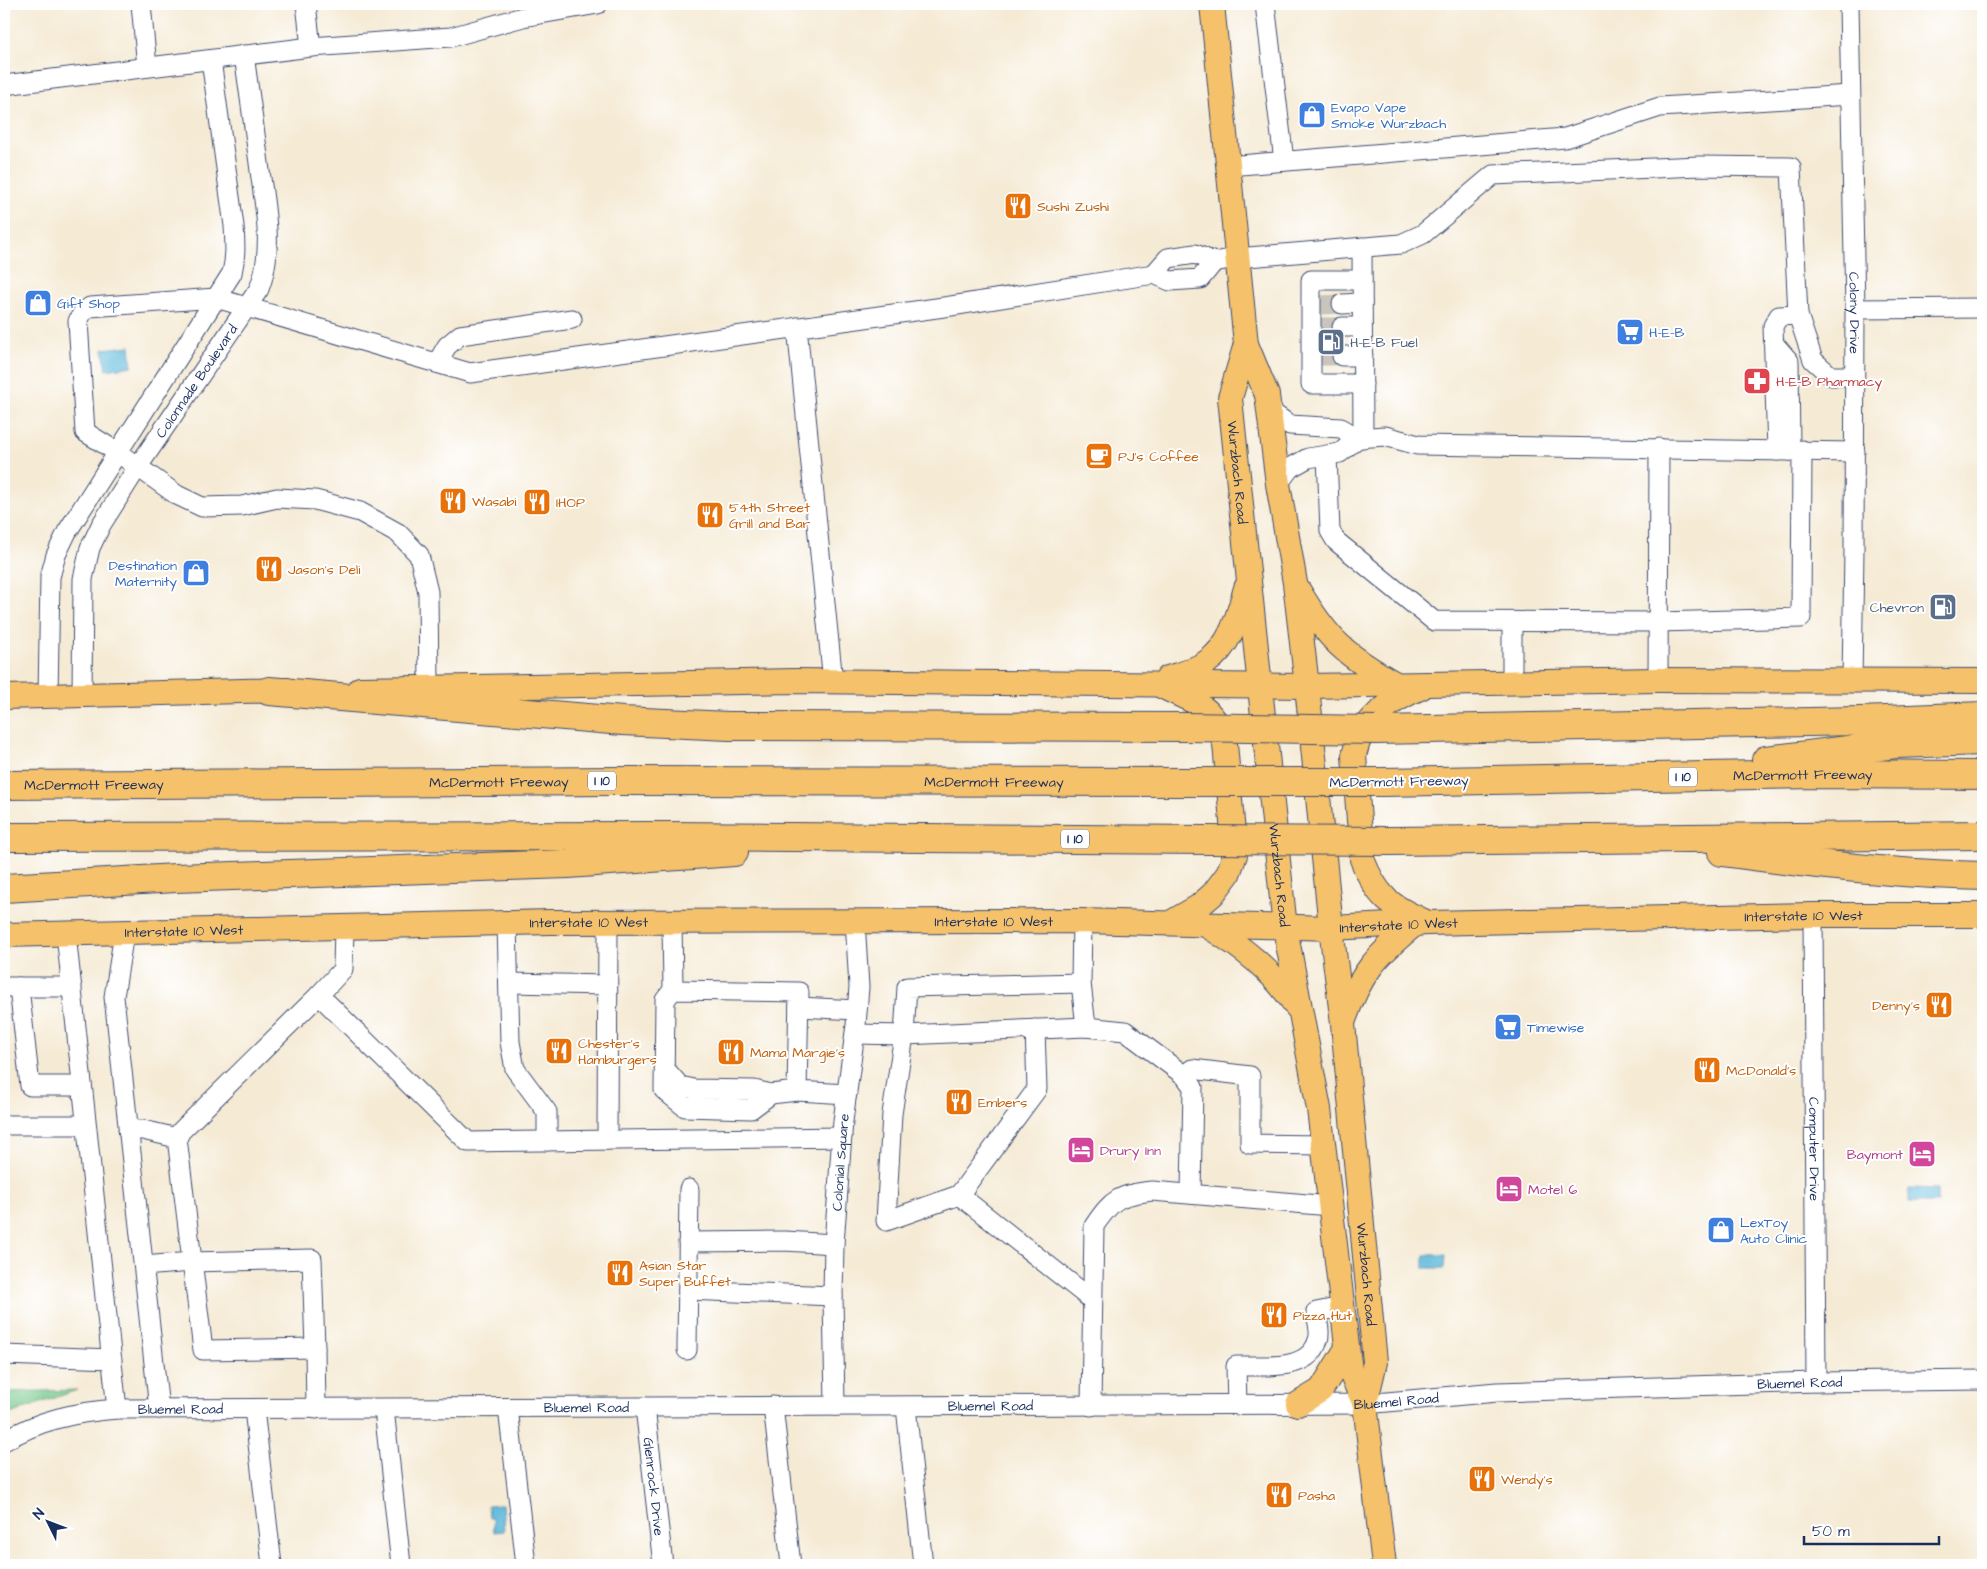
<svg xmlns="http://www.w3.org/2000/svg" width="1987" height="1569" font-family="'Architects Daughter',sans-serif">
	<rect width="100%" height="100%" fill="#fff"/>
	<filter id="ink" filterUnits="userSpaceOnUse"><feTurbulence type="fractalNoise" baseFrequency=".02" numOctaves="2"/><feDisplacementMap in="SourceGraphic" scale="10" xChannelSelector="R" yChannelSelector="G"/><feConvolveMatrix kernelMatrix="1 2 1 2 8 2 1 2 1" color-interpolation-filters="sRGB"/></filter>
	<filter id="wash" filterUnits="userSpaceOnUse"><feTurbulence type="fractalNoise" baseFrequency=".0096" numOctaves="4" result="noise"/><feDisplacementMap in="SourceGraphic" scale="20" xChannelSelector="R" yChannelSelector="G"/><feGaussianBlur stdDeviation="1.12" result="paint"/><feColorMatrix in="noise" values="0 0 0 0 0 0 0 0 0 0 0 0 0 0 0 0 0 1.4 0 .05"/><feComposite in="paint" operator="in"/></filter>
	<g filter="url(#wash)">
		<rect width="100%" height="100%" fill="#f5ead4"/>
		<polygon fill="#74c78a" stroke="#487b74" points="77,1390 18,1411 4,1417 4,1392"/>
		<g fill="#5db9db" stroke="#3c749c">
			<polygon points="130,346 132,366 106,370 103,349"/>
			<polygon points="1909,1188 1937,1189 1937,1202 1909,1202"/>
			<polygon points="1424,1255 1446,1255 1445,1268 1424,1268"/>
			<polygon points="502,1504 504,1531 494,1532 493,1518 489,1518 488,1505"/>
		</g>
	</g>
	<g filter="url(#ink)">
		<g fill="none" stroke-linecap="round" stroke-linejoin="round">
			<g stroke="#c9c5bc" stroke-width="19" stroke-dasharray="19 9" stroke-linecap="butt">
				<polyline points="1320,305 1342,304"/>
				<polyline points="1320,327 1342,327"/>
				<polyline points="1320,356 1342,356"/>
			</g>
			<defs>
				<g id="minor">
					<polyline points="141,4 147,67"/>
					<polyline points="306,4 311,47"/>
					<polyline points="1265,4 1284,161"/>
					<path id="s1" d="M 1849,4 L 1855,309 L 1854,549 L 1852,682"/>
					<polyline points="4,85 311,47 451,37 523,17 598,4"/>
					<polyline points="1228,166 1565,138 1660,107 1850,95"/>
					<polyline points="1362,247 1363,438"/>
					<polyline points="1154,274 1168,258 1195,254 1214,262 1236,258 1401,244 1423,234 1493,175 1699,166 1791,167 1798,315 1813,360 1831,376 1854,376"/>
					<polyline points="1362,280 1311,280 1311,384 1363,384"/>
					<polyline points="1342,304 1362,303"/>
					<polyline points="1855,309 1983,308"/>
					<polyline points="797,327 833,682"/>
					<polyline points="1342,327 1362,327"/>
					<polyline points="1775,345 1789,361 1790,451"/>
					<polyline points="1342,356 1363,356"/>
					<polyline points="437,363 447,346 460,335 572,319"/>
					<polyline points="1268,399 1274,414 1290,425 1341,428 1358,438 1385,436 1418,445 1855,452"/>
					<polyline points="1777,451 1773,326 1779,316 1798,315"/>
					<polyline points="1327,455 1330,531 1336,541 1434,621 1658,622 1801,618 1802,450"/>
					<polyline points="1278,484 1290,468 1308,458 1340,453 1358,438"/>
					<polyline points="1658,680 1659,448"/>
					<polyline points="1512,683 1512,622"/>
					<polyline points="429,687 428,592 419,555 398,533 360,512 315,500 277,498 242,506 202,507 177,495 117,452 85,432 78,321 83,312 90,307 216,298 470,373 951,306 1154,274 1170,281 1200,279 1214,262"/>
					<path d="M 48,697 L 50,577 L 56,555 L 67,532 L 232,273 C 236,257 235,243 234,226 L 211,60"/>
					<path id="s2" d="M 82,697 L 83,579 L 90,548 L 101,525 L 137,468 L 259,289 C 275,248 264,205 259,163 C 254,127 249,91 244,55"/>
					<path id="s3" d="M 1813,915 L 1816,1382"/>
					<polyline points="672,921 673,990"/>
					<polyline points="1082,921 1081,983 1086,1027"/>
					<polyline points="507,923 510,1042 515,1069 547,1112 547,1141"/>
					<polyline points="124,933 114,997 159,1409"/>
					<polyline points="66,934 117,1409"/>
					<polyline points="509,983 607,985"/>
					<polyline points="1081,983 907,987 904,1035 892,1114 886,1221 959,1195 1092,1300"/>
					<polyline points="4,987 72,987"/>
					<polyline points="19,987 30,1086 82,1086"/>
					<polyline points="319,995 468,1142 842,1137"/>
					<polyline points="799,1007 857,1010"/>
					<polyline points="855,1034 904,1035 1086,1027 1125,1031 1185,1076 1193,1087 1191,1194"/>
					<polyline points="665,1069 680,1086 694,1089 754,1090 771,1094"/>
					<polyline points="1185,1076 1192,1069 1250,1076 1250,1144 1324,1145"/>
					<polyline points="797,1091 799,992 673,990 665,1000 664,1090 685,1107 751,1109 771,1094 797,1091 847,1094"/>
					<polyline points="4,1125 86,1125"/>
					<polyline points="128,1130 143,1130 177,1138"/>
					<polyline points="607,1140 608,922"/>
					<polyline points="959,1195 1037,1089 1035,1029"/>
					<polyline points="688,1242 785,1241 834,1244"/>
					<polyline points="144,1266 191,1262 312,1259 315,1348"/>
					<polyline points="688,1290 833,1296"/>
					<polyline points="687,1350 689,1189"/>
					<polyline points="4,1355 112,1359"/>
					<path d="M 1237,1405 L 1236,1366 C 1262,1365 1309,1373 1318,1340 C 1321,1333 1317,1320 1316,1312 L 1342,1307"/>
					<polyline points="773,1406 791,1565"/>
					<path id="s4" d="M 835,1406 L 833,1296 L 834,1244 L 843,1121 L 856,1025 L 859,987 L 855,920"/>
					<path d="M 1091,1406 L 1094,1226 C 1113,1198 1119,1195 1152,1191 L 1331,1206"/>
					<path id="s5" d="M 645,1407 L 663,1565"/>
					<polyline points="906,1407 923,1565"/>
					<polyline points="508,1408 526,1565"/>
					<polyline points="254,1409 272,1565"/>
					<polyline points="316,1409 315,1348 203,1350 177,1138 181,1131 319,995 343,969 344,927"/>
					<polyline points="384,1409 401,1565"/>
					<path id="s6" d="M 4,1441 C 39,1420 76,1412 117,1409 L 1365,1404 L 1497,1392 L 1816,1382 L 1983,1380"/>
				</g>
				<g id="major">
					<path id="s7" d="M 1212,4 L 1246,344 L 1267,395 L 1278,484 L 1295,583 L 1307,686 L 1331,928 L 1343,1024 L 1375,1362 L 1365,1404"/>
					<path id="s8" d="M 1246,344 L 1230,398 L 1285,928 L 1319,1109 L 1350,1371 L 1365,1404 L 1384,1565"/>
					<path d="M 1299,591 C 1328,640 1346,656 1396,684"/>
					<path d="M 1168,678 C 1181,674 1196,670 1207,662 C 1232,644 1238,615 1246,588"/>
					<polyline points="1163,687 1197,703 1207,711 1218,724 1225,744 1235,855 1228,874 1213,894 1198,907 1172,922"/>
					<path d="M 1422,687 C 1390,701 1361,719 1354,756 L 1362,859 C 1377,897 1389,906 1426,922"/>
					<polyline points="360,689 795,681 1307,686 1658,680 1983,681"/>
					<polyline points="4,697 287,690"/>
					<path d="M 1206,925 C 1242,947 1273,971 1297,1007"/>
					<path id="s9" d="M 4,935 L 550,922 L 1082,921 L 1331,928 L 1428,923 L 1813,915 L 1983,915"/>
					<path d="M 1344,1020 C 1360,973 1377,955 1415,924"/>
					<polyline points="1298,1404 1321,1390 1347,1348"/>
				</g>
				<g id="highway">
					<polyline points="269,691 623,721 729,726 1185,727"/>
					<polyline points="1376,730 1860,721 1983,716"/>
					<polyline points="1766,760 1896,744 1983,741"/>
					<path id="s10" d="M 1383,782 L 1819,774 L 1983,775"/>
					<path id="s11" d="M 4,785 L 615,781 L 1200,782"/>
					<polyline points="4,837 666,836 1208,840"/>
					<polyline points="1390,841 1983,835"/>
					<path d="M 1722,852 C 1809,864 1895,874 1983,876"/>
					<polyline points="4,888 176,878 568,864 734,852"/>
				</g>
			</defs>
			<use href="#minor" stroke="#3c4b70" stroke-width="21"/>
			<use href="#major" stroke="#3c4b70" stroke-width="26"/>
			<use href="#highway" stroke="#3c4b70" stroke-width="30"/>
			<use href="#minor" stroke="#fff" stroke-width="19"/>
			<use href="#major" stroke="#f5c16b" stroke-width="24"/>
			<use href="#highway" stroke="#f5c16b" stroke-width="28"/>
			<defs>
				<g id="highway-bridge">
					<polyline points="1185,727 1376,730"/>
					<polyline points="1200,782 1383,782"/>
					<polyline points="1208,840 1390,841"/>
				</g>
			</defs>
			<use href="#highway-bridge" stroke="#3c4b70" stroke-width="30" stroke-linecap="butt"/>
			<use href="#highway-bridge" stroke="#f5c16b" stroke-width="28"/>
		</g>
	</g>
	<defs>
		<symbol id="shop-square" viewBox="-11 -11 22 22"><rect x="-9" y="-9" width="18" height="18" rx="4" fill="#3f7fe0" stroke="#fff"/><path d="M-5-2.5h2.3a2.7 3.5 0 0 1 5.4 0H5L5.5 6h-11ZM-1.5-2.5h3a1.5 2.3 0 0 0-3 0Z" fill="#fff"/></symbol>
		<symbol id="restaurant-square" viewBox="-11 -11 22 22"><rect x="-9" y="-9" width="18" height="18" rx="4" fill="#e8710a" stroke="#fff"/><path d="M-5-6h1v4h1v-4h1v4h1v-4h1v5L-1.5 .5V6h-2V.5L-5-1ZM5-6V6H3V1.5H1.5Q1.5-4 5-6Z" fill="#fff"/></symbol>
		<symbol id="supermarket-square" viewBox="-11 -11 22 22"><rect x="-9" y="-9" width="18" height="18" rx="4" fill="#3f7fe0" stroke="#fff"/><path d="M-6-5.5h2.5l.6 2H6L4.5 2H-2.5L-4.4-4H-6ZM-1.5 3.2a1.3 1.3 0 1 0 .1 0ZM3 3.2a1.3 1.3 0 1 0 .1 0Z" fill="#fff"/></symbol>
		<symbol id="fuel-square" viewBox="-11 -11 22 22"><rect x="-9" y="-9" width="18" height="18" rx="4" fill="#5c6f8a" stroke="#fff"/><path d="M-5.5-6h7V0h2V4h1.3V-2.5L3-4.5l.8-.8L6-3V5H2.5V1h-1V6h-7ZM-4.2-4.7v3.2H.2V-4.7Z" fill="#fff"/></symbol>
		<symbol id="pharmacy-square" viewBox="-11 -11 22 22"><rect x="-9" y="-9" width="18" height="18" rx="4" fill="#e0444e" stroke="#fff"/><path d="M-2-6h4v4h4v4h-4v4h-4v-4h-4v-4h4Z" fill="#fff"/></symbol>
		<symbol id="cafe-square" viewBox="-11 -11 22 22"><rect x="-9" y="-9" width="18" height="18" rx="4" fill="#e8710a" stroke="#fff"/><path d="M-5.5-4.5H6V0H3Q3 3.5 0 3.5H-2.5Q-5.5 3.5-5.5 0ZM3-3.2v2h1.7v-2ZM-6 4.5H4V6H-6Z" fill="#fff"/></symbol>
		<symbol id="hotel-square" viewBox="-11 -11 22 22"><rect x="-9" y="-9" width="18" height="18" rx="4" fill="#d1479c" stroke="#fff"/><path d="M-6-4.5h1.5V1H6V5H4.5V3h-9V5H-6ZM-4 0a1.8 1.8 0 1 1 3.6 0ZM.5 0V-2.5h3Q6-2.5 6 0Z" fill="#fff"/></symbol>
	</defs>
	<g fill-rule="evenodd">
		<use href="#shop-square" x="1296" y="99" width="32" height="32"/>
		<use href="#restaurant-square" x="1002" y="190" width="32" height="32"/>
		<use href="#shop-square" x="22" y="287" width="32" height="32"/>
		<use href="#supermarket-square" x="1614" y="316" width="32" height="32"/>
		<use href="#fuel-square" x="1315" y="326" width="32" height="32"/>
		<use href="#pharmacy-square" x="1741" y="365" width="32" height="32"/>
		<use href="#cafe-square" x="1083" y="440" width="32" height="32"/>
		<use href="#restaurant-square" x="437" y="485" width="32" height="32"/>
		<use href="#restaurant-square" x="521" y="486" width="32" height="32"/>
		<use href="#restaurant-square" x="694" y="499" width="32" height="32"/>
		<use href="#restaurant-square" x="253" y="553" width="32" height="32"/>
		<use href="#shop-square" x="180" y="557" width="32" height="32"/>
		<use href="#fuel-square" x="1927" y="591" width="32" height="32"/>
		<use href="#restaurant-square" x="1923" y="989" width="32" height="32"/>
		<use href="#supermarket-square" x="1492" y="1011" width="32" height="32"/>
		<use href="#restaurant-square" x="543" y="1035" width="32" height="32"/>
		<use href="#restaurant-square" x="715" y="1036" width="32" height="32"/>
		<use href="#restaurant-square" x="1691" y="1054" width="32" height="32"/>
		<use href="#restaurant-square" x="943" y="1086" width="32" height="32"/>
		<use href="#hotel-square" x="1065" y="1134" width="32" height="32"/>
		<use href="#hotel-square" x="1906" y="1138" width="32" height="32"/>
		<use href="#hotel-square" x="1493" y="1173" width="32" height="32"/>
		<use href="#shop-square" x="1705" y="1214" width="32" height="32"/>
		<use href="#restaurant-square" x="604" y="1257" width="32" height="32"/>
		<use href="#restaurant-square" x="1258" y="1299" width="32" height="32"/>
		<use href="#restaurant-square" x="1466" y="1463" width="32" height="32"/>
		<use href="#restaurant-square" x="1263" y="1479" width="32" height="32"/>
	</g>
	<g text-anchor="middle" stroke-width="4" stroke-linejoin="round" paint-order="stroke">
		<g fill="#fff" stroke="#5f6d8e" stroke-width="1">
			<rect x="1669" y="767.5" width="28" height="19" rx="4"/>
			<rect x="588" y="771.5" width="28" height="19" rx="4"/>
			<rect x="1061" y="829.5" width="28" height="19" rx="4"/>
		</g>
		<g font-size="12" font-weight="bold" fill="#1b2f5e">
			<text x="1683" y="781">I 10</text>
			<text x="602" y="785">I 10</text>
			<text x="1075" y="843">I 10</text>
		</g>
		<g font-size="14" fill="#366cbe" stroke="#fff" text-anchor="start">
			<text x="1331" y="112">Evapo Vape<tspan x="1331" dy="16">Smoke Wurzbach</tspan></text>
			<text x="57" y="308">Gift Shop</text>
			<text x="1649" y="337">H-E-B</text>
			<text x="177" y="570" text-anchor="end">Destination<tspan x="177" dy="16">Maternity</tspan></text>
			<text x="1527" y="1032">Timewise</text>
			<text x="1740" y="1227">LexToy<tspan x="1740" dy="16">Auto Clinic</tspan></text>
		</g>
		<g font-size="14" fill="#c56008" stroke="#fff" text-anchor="start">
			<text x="1037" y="211">Sushi Zushi</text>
			<text x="1118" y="461">PJ's Coffee</text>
			<text x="472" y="506">Wasabi</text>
			<text x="556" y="507">IHOP</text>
			<text x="729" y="512">54th Street<tspan x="729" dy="16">Grill and Bar</tspan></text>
			<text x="288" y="574">Jason's Deli</text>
			<text x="1920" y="1010" text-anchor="end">Denny's</text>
			<text x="578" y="1048">Chester's<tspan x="578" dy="16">Hamburgers</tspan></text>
			<text x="750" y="1057">Mama Margie's</text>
			<text x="1726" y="1075">McDonald's</text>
			<text x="978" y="1107">Embers</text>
			<text x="639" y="1270">Asian Star<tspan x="639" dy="16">Super Buffet</tspan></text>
			<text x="1293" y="1320">Pizza Hut</text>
			<text x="1501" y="1484">Wendy's</text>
			<text x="1298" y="1500">Pasha</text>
		</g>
		<g font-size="14" fill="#1b2f5e" stroke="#fff">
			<text dy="5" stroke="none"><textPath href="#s1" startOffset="309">Colony Drive</textPath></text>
			<text dy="5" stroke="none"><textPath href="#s2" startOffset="348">Colonnade Boulevard</textPath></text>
			<text dy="5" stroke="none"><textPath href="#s8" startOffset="131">Wurzbach Road</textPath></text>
			<text dy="5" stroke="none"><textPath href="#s10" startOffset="420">McDermott Freeway</textPath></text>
			<text dy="5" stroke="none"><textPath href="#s11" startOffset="990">McDermott Freeway</textPath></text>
			<text transform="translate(1399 781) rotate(-1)" y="5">McDermott Freeway</text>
			<text dy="5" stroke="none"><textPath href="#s11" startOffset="495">McDermott Freeway</textPath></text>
			<text dy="5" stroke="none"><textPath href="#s11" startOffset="90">McDermott Freeway</textPath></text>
			<text dy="5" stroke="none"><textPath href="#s8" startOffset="536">Wurzbach Road</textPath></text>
			<text dy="5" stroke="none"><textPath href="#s9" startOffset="1800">Interstate 10 West</textPath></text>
			<text dy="5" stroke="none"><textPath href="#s9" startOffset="990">Interstate 10 West</textPath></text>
			<text dy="5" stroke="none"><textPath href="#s9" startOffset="585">Interstate 10 West</textPath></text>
			<text dy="5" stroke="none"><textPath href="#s9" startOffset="1395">Interstate 10 West</textPath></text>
			<text dy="5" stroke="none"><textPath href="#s9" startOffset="180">Interstate 10 West</textPath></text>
			<text dy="5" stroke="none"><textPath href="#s3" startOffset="234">Computer Drive</textPath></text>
			<text dy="5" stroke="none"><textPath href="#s4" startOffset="244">Colonial Square</textPath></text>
			<text dy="5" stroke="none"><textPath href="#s7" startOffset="1282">Wurzbach Road</textPath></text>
			<text dy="5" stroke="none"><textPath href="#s6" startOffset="1802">Bluemel Road</textPath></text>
			<text dy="5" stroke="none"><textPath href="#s6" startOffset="1398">Bluemel Road</textPath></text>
			<text dy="5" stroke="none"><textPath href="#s6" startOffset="588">Bluemel Road</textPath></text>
			<text dy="5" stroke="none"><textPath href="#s6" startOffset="992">Bluemel Road</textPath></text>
			<text dy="5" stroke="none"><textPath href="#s6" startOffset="182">Bluemel Road</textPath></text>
			<text dy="5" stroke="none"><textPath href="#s5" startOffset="80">Glenrock Drive</textPath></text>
		</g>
		<g font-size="14" fill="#4e5e75" stroke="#fff" text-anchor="start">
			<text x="1350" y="347">H-E-B Fuel</text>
			<text x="1924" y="612" text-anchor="end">Chevron</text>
		</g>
		<g font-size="14" fill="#be3a42" stroke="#fff" text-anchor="start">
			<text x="1776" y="386">H-E-B Pharmacy</text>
		</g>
		<g font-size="14" fill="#b23c85" stroke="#fff" text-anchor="start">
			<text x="1100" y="1155">Drury Inn</text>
			<text x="1903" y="1159" text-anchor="end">Baymont</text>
			<text x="1528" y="1194">Motel 6</text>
		</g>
	</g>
	<rect width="1987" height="1569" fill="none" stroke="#fff" stroke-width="20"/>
	<g transform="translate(48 1522) rotate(312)" stroke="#ffffff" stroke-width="4" paint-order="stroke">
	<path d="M0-4L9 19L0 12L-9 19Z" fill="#1b2f5e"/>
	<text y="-8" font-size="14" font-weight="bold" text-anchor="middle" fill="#1b2f5e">N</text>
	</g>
	<path d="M1804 1536v8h135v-8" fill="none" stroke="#1b2f5e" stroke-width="2.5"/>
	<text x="1812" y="1536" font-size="15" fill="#1b2f5e" stroke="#ffffff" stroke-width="4" paint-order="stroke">50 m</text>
</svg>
